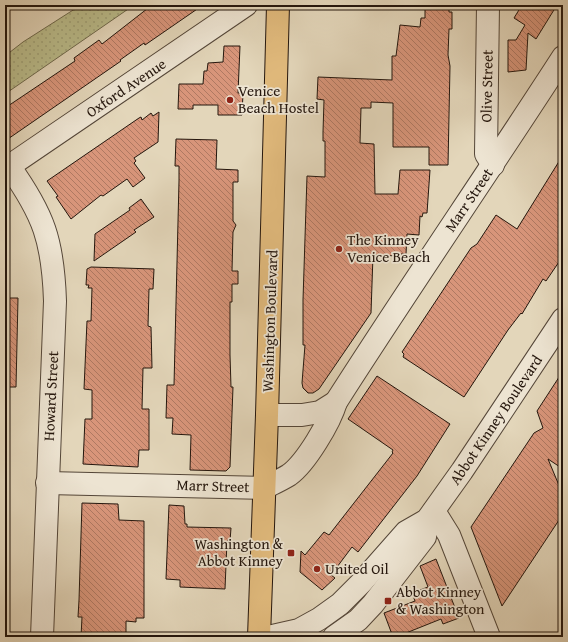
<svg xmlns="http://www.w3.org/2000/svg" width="568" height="642" font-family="'Gentium Book Plus',serif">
	<defs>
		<pattern id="grass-dots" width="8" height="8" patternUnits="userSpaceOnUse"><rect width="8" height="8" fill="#babc8b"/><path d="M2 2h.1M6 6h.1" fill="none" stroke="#a0a177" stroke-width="1.8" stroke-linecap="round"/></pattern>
		<pattern id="building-back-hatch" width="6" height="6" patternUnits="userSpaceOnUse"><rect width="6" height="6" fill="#d8957a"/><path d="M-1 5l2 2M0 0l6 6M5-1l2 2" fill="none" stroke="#af7962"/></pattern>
	</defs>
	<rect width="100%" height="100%" fill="#e3d6ba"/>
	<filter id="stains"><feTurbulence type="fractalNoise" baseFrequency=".005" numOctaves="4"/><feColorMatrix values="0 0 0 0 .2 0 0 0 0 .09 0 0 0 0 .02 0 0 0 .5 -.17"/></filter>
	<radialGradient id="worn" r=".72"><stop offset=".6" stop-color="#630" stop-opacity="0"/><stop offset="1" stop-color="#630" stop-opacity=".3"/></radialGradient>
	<polygon fill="url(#grass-dots)" stroke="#6f694c" points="81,5 134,5 5,94 5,56 23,42"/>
	<g fill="url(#building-back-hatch)" stroke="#24160d">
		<polygon points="152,5 203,5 145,45 144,43 120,60 121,61 5,141 5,108 75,61 74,58 99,40 102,44"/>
		<polygon points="522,5 557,5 536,39 528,33 526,70 508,72 508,40 516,40 525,25 514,18"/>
		<polygon points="425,7 449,7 449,12 452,12 452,29 449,29 448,55 450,66 448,165 429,165 429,147 393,147 393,103 371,102 371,108 361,108 360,143 374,144 375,194 398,194 400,170 430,170 427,213 423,213 422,217 420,216 419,235 407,234 406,254 400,254 400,256 373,255 371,313 319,389 313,393 308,393 303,388 302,383 305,345 303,345 303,300 307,176 325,177 325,141 323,141 323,132 324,100 317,99 318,77 392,80 392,56 396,56 400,25 420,27 421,18 425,18"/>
		<polygon points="224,46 240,46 238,93 243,93 242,115 218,115 218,105 193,105 193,109 178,109 179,84 203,84 204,71 207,71 208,63 223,62"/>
		<polygon points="159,112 158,142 134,158 136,161 134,163 145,178 133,187 127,179 103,196 101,195 71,219 56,197 58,196 47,181 139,118 141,117 142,120 151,113 153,116"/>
		<polygon points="176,139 217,140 216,169 238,170 238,182 233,182 233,221 236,225 233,232 232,271 238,271 238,284 232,284 232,302 230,302 230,355 231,387 233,387 230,467 226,471 190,470 191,435 172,434 173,418 166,418 167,385 174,385 179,181 179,166 175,166"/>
		<polygon points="563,155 563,256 546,281 543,279 522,314 521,313 508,330 464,397 403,357 404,354 402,352 471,248 477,244 496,215 517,229"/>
		<polygon points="141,199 154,217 134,230 136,232 94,261 95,234 130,210 129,208"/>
		<polygon points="91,267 154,269 153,289 149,289 148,326 151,327 152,368 143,368 142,409 149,409 149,450 139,450 138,467 83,464 85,419 92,419 92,390 84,389 87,321 91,321 92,288 88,288 89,285 86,285 87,269"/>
		<polygon points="5,298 18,298 16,387 5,387"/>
		<polygon points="563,371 563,408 559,410 563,420 563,469 548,459 563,495 563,514 502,606 471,527 534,433 543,428 537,411"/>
		<polygon points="377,376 450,424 417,476 358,552 352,547 331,575 335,578 322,590 300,572 301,551 305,555 324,532 329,535 393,453 392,452 393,450 348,419"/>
		<polygon points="82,503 118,504 119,520 144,521 144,618 136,618 136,622 126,621 126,637 81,637 82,617 78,617 79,600"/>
		<polygon points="169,505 184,506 185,524 187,524 187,527 231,528 230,541 227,541 225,589 180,587 180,580 166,579"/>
		<polygon points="436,559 459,618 443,624 441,619 406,633 408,637 393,637 384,613 415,601 412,593 428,587 420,566"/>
	</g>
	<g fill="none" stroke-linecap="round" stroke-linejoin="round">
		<defs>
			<g id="minor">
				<polyline points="488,5 486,154 493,165"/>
				<path d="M 9,166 C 44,215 53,241 55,301 L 42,637"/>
				<polyline points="5,169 246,5"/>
				<polyline points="267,415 302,415 320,412 336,402"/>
				<path d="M 47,483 L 264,488 C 272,484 281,480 289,475 C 306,463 330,422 336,402 C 410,286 488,173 563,57"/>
				<polyline points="434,511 449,535 489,637"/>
				<polyline points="268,637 299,630 319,619 340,604 361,583 406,532 427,520 462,471 563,319"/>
				<polyline points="334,637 358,620 373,604 425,537 427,520"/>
			</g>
			<polyline id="major" points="259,637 267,415 278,5"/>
		</defs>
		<use href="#minor" stroke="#544638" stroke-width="24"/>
		<use href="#major" stroke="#24160d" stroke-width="24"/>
		<use href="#minor" stroke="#ede4d2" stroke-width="22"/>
		<use href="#major" stroke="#e2bb7d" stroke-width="22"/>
	</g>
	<g fill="#8f2418" stroke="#ede4d2" stroke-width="1.5">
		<circle cx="230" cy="100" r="4"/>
		<circle cx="339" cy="249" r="4"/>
		<rect x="287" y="549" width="8" height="8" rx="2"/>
		<circle cx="317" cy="569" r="4"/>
		<rect x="384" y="597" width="8" height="8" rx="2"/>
	</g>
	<g text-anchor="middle" stroke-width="3.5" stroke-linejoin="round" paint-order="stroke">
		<g font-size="15" fill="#24160d" stroke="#ede4d2">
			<text transform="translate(487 86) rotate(-89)" y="5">Olive Street</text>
			<text transform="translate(126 88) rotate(-34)" y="5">Oxford Avenue</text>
			<text transform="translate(469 200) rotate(-56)" y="5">Marr Street</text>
			<text transform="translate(270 321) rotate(-88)" y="5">Washington Boulevard</text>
			<text transform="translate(51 396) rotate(-87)" y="5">Howard Street</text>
			<text transform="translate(496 420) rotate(-56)" y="5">Abbot Kinney Boulevard</text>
			<text transform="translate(213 486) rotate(2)" y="5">Marr Street</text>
		</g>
		<g font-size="15" fill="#24160d" stroke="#ede4d2" text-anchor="start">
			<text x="238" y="96">Venice<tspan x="238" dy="17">Beach Hostel</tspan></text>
			<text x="347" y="245">The Kinney<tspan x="347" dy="17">Venice Beach</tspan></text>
			<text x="283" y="549" text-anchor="end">Washington &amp;<tspan x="283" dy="17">Abbot Kinney</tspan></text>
			<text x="325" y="574">United Oil</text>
			<text x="396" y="597">Abbot Kinney<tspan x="396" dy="17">&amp; Washington</tspan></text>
		</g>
	</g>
	<rect width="568" height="642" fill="none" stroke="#e3d6ba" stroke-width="20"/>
	<rect x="6" y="6" width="556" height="630" fill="none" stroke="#24160d" stroke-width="2"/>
	<rect x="10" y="10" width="548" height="622" fill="none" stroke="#24160d"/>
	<rect width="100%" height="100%" filter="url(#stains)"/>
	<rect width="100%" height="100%" fill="url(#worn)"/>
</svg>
